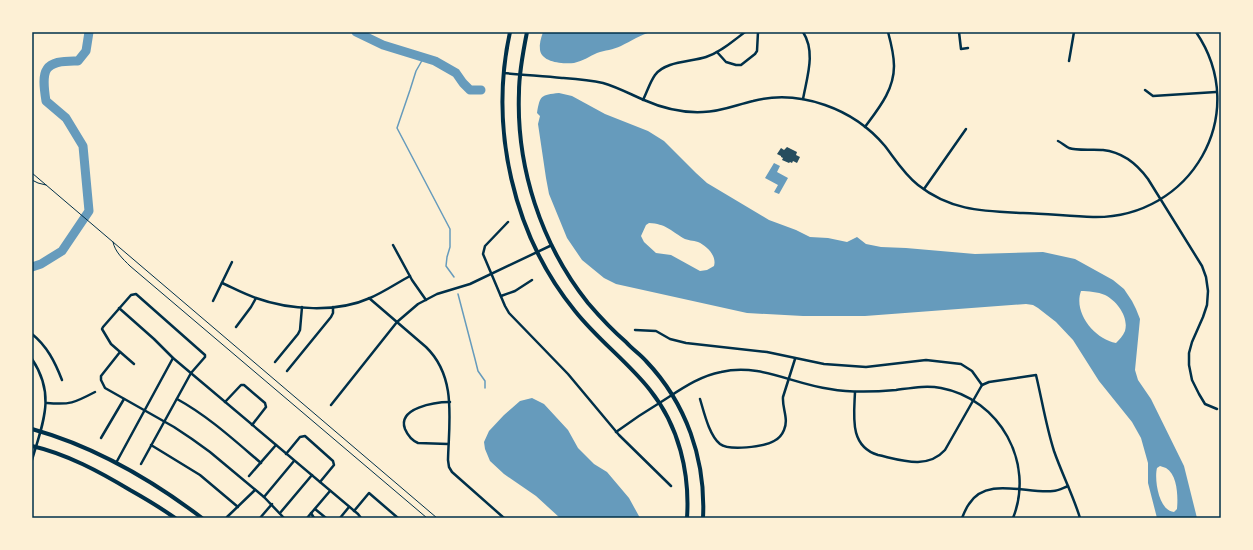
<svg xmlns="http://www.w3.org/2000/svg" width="1253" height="550" font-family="'DejaVu Sans',sans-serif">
	<rect width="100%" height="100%" fill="#fdf0d5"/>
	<g fill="#669bbc" fill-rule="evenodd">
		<path d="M 543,32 L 651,32 C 640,35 631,41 621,46 C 613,50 605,50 597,53 C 590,56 583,61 574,63 C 564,64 542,63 540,50 C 539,44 541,38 543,32 Z"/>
		<path d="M 559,93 L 572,96 L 605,114 L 648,131 L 664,141 L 696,173 L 707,183 L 769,220 L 796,230 L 810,237 L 828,238 L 847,242 L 857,237 L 866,244 L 881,247 L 906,248 L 975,254 L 1043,252 L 1075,259 L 1113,280 L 1124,289 L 1132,301 L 1136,309 L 1140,319 L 1135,370 L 1138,380 L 1151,399 L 1184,466 L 1197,518 L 1157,518 L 1148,483 L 1148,463 L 1141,438 L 1132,422 L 1099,381 L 1073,340 L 1056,322 L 1038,308 L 1033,305 L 1026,304 L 865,316 L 803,316 L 747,313 L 616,284 L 604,278 L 582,260 L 567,238 L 549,194 L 546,178 L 538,124 L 540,116 L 537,113 C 540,95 541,95 559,93 ZM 649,223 C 666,224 670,230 683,238 C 688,241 693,240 698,242 C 707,246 717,256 714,266 L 707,270 L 700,271 L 671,255 L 656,253 L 644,242 L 641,236 L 646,225 ZM 1081,291 C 1088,291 1098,292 1105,295 C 1117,301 1129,317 1125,331 C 1123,336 1119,340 1116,343 C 1095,339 1073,313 1081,291 ZM 1160,466 C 1162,467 1164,467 1166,468 C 1178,475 1178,498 1177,509 L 1174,512 C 1159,511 1154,480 1157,468 Z"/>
		<polygon points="774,163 780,166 777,172 788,178 779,194 774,192 778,185 765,178"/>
		<polygon points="532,398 544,404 568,430 578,448 594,464 607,472 629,498 640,518 560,518 536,496 504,474 490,461 485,449 484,442 489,431 504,415 520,401"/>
	</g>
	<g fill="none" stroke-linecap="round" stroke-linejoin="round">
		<g stroke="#669bbc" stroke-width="1.5">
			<polyline points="424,57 416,71 410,90 397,128 450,229 450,247 447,257 446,266 454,277"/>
			<polyline points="458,294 475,359 478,371 485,381 485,388"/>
		</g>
		<g stroke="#669bbc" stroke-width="9">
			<polyline points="356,32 383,45 435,61 456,73 463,83 470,90 481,90"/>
			<path d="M 32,267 L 41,264 L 62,251 L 89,211 L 83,146 L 66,118 L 46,101 C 41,70 43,60 78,61 L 86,51 L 89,32"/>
		</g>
	</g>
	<polygon fill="#264d5e" points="787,147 797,152 796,155 800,157 797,163 793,161 792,163 790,162 789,163 782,160 783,158 781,157 781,156 777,154 781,148 784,150"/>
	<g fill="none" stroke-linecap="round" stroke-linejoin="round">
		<g stroke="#003049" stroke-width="1">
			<polyline points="32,173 437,518"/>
			<polyline points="32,180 38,183 46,185"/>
			<path d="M 113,242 C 115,252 123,259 130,266 L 427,518"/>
		</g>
		<g stroke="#003049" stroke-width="2.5">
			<path d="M 803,32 C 816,52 807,77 803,99"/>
			<polyline points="959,32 961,49 968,48"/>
			<polyline points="717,52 726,62 736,65 741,65 755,54 757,51 758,32"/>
			<polyline points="1069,61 1074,32"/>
			<path d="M 504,73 C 523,75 542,76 562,78 C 575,79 589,80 603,83 C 617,87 630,94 644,100 C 662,108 683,113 703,112 C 720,112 736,105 753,101 C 776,95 802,97 825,105 C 848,113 869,127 885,146 C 895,159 904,174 918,185 C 951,211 983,211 1023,213 C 1047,214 1070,216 1093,217 C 1191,219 1252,114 1196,32"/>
			<polyline points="1145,90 1153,96 1216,92"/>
			<path d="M 643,100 C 647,92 650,82 655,75 C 665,61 691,62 706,57 C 721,52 733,41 745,32"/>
			<path d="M 865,127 C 879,108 894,90 894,66 C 894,55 891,43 888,32"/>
			<path d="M 1058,141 C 1062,143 1065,146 1069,148 C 1076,151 1094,149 1103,150 C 1122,152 1137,164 1148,179 L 1202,266 L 1206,277 L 1208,291 L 1207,305 L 1203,317 L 1192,342 L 1189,353 L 1189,365 L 1192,380 L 1199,394 L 1205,404 L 1217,409"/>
			<polyline points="924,189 966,129"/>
			<polyline points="508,222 485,246 483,254 505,306 509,313 568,374 619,435 671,486"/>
			<polyline points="393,245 412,280 426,300"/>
			<path d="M 222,283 C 233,288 244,294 256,298 C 289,310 337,313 370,298 C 384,292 397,283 410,276"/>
			<polyline points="501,296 515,291 532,280"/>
			<path d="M 369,298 L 426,347 C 457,377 449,420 448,460 L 449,467 L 452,472 L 504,518"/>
			<polyline points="213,301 232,262"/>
			<polyline points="119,308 154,339 173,358 358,514 361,518"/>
			<polyline points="236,327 251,307 256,298"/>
			<polyline points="635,330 656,331 670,339 686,343 767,352 824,364 866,367 926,360 961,364 972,371 982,385"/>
			<path d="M 32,334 C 47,346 55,362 62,380"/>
			<polyline points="120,352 101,376 101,380 105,388 174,427 192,439 210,452 264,497 284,518"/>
			<path d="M 32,359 C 56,395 43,422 32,460"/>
			<polyline points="275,362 298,334 300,330 302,307"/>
			<polyline points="134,364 111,344 102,329 103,327 131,295 136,294 205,355 205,357 191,373 141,464"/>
			<polyline points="287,371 331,317 333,313 333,307"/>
			<path d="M 982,385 L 989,382 L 1036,375 C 1042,400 1046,426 1054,451 C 1062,474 1073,495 1080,518"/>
			<path d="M 855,392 C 854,416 849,446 878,455 C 901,460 927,470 945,450 L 982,385"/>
			<path d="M 177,399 C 208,416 234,440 261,463"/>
			<path d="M 700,399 C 704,412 709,435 720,444 C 729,451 764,447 774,441 C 778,439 782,435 784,430 C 789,419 782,408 783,397 L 795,359"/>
			<polyline points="225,402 241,385 244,385 265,403 266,407 252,425"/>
			<path d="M 47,403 C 70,405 74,403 95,392"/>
			<polyline points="331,405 397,322 418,304 437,294 470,284 552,245"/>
			<path d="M 616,432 C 631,421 646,411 661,402 C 680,390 699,376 721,372 C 760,363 792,384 830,389 C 852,393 874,392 896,390 C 911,388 926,385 941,388 C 1000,399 1035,463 1013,518"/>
			<polyline points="101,438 124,399"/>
			<path d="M 448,444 L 418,443 C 411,440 408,436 405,429 C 397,408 435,402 450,402"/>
			<polyline points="151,445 200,475 238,507"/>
			<polyline points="286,454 300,437 305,436 333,461 334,465 320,482"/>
			<polyline points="116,463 173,358"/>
			<polyline points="249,476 276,445"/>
			<polyline points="264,497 294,461"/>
			<polyline points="315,509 326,518"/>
			<polyline points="354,511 369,493 398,518"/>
			<polyline points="280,513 312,475"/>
			<polyline points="311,513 314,518"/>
			<polyline points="227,517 255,490"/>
			<polyline points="260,518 272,504"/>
			<polyline points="307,518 330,491"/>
			<polyline points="340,518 349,507"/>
			<path d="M 962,518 C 964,513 966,508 969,504 C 986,476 1027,494 1053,491 C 1058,491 1063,488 1068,486"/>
		</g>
		<g stroke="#003049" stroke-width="4">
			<path d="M 510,32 C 489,128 513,235 575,311 C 598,340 628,362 650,390 C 679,426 690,473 687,518"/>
			<path d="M 527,32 C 523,52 519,72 519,92 C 516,167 541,244 588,303 C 600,317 612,330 626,342 C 632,349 640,354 646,361 C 686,403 706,459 703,518"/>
			<path d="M 32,429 C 93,446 152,480 202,518"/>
			<path d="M 32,446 C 67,454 100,472 130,490 C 146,499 161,508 175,518"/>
		</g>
	</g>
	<rect width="1253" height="550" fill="none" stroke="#fdf0d5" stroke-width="66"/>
	<rect x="33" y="33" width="1187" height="484" fill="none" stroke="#003049" stroke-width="1.5"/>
</svg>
